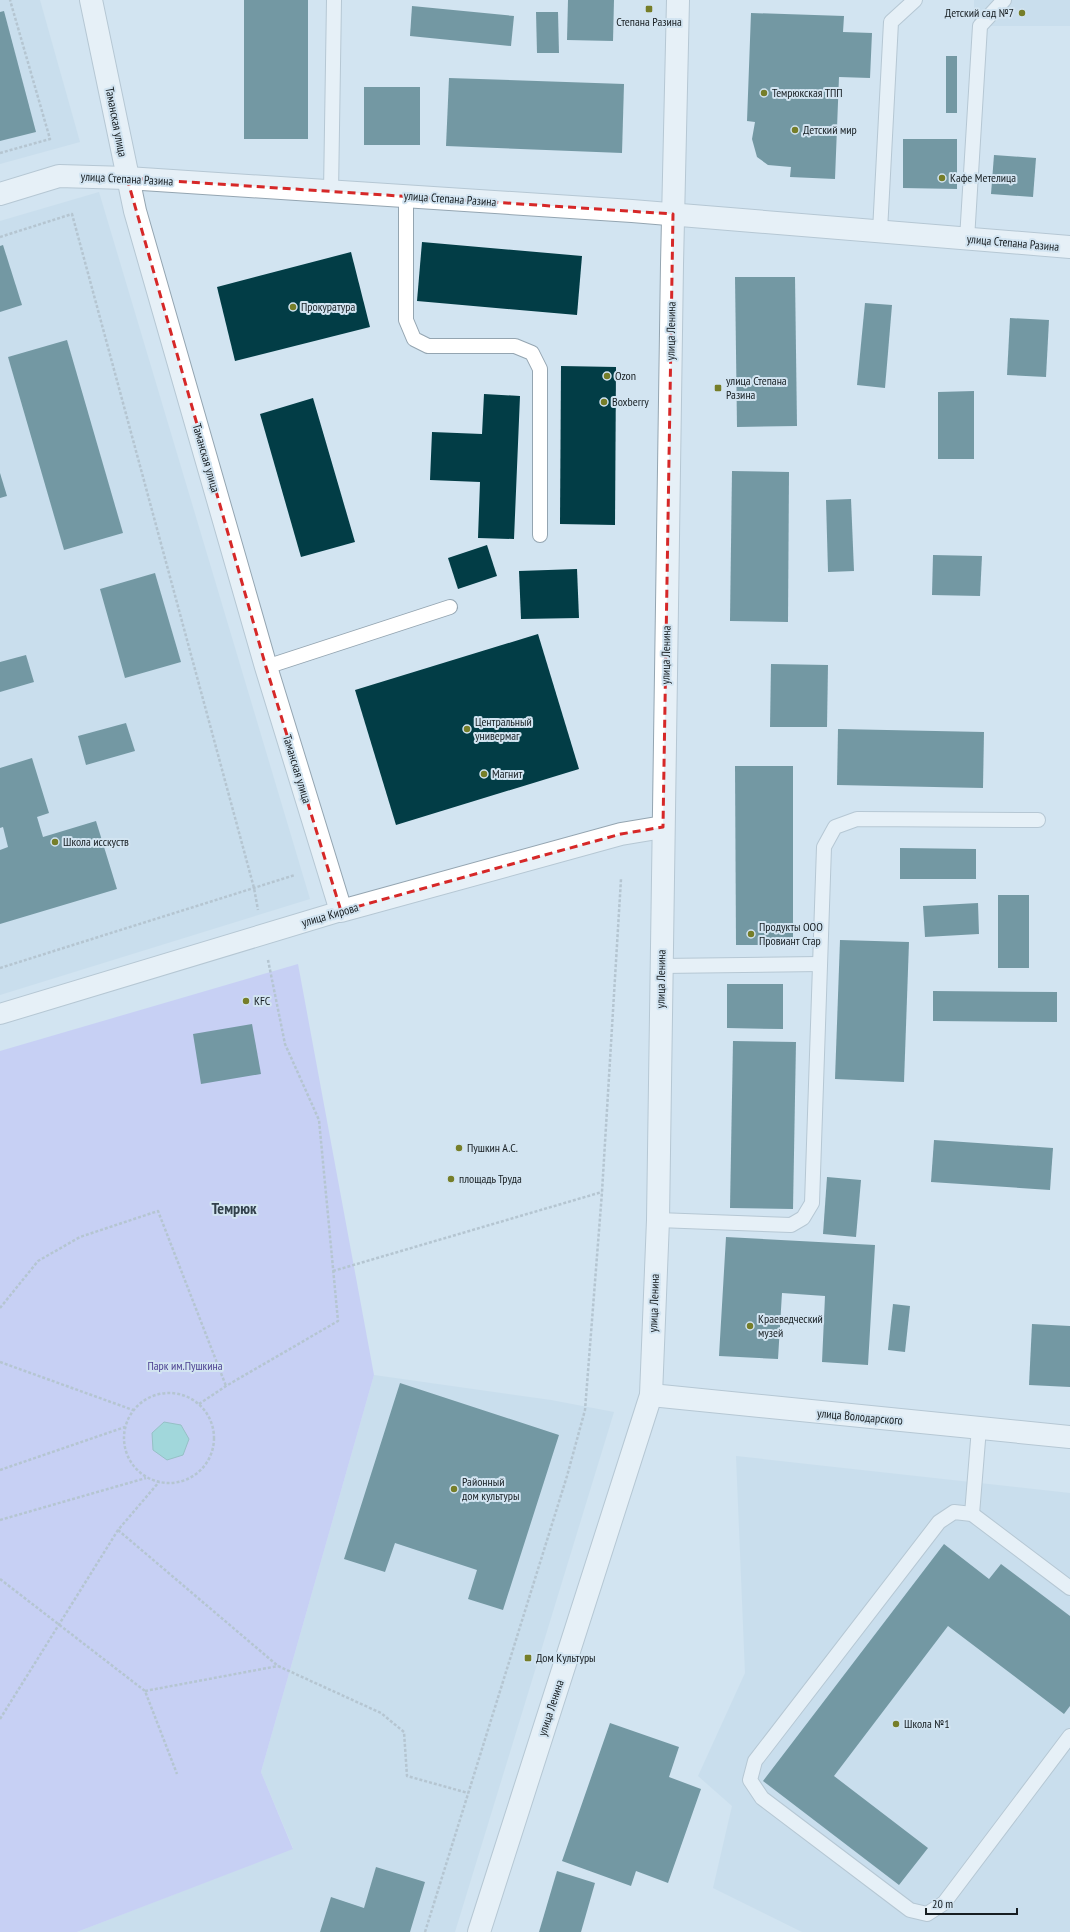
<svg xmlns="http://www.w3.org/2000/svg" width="1070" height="1932" font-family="'PT Sans Narrow',sans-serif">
	<rect width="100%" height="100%" fill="#d2e4f1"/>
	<g fill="#bfd7e8">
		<polygon points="0,0 40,0 80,142 0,164"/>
		<rect x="974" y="0" width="96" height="26"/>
		<polygon points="99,192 310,899 0,995 0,221"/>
		<polygon points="374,1375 551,1400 614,1412 455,1932 77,1932 293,1848 261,1772"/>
		<polygon points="736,1456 1070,1493 1070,1932 802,1932 713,1888 732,1806 698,1776 745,1673"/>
	</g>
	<polygon fill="#bbb8f9" points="298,964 374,1375 261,1772 293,1849 77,1932 0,1932 0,1051"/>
	<polygon fill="#66c8c0" stroke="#4e9591" points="164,1422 181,1425 189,1439 183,1455 167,1460 153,1450 152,1433"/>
	<g fill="#023d46">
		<rect x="244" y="0" width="64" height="139"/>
		<polygon points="568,0 614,0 613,41 567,40"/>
		<polygon points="412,6 514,16 511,46 410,36"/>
		<polygon points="4,11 36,132 0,141 0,12"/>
		<polygon points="536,12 558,12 559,53 537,53"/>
		<polygon points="751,13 844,16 843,32 872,33 870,78 839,77 835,179 790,177 791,167 768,165 757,157 752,139 755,122 747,121"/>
		<rect x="946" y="56" width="11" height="57"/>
		<polygon points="449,78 624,84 622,153 446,146"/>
		<rect x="364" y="87" width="56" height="58"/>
		<polygon points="903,139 957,139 957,189 903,188"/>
		<polygon points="994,155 1036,158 1033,197 991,194"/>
		<polygon points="422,242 582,256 577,315 417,301"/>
		<polygon points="3,245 22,305 0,312 0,246"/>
		<polygon points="351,252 370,327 235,361 217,287"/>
		<polygon points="735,277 795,277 797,426 737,427"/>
		<polygon points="865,303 892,305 885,388 857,385"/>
		<polygon points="1010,318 1049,320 1046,377 1007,375"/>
		<polygon points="67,340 123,533 64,550 8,357"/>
		<polygon points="561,366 616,367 615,525 560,524"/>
		<polygon points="974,391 974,459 938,459 938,392"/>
		<polygon points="484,394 520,396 514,539 478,538 480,482 430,480 432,432 482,434"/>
		<polygon points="313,398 355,542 301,557 260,414"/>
		<polygon points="732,471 789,472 788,622 730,621"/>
		<polygon points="0,473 7,496 0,498"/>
		<polygon points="851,499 854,571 828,572 826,500"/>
		<polygon points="487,545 497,576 458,589 448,558"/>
		<polygon points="933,555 982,556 980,596 932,595"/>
		<polygon points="577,569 579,618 521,619 519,571"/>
		<polygon points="155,573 181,662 125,678 100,589"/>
		<polygon points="538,634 579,769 396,825 355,690"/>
		<polygon points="26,655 34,682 0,692 0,662"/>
		<polygon points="771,664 828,665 827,727 770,727"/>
		<polygon points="126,723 135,751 86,765 78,736"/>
		<polygon points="838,729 984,732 983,788 837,785"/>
		<polygon points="32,758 49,813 37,817 43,837 96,821 117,889 0,924 0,850 8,847 3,827 0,828 0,768"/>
		<polygon points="735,766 793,766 793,945 736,945"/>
		<polygon points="900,848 976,849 976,879 900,879"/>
		<rect x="998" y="895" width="31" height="73"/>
		<polygon points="978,903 979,934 925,937 923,906"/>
		<polygon points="840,940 909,942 904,1082 835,1079"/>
		<polygon points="727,984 783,984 783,1029 727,1028"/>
		<polygon points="933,991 1057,992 1057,1022 933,1021"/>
		<polygon points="252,1024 261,1074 201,1084 193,1034"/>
		<polygon points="733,1041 796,1042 793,1209 730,1208"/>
		<polygon points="934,1140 1053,1148 1050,1190 931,1182"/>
		<polygon points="827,1177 861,1180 856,1237 823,1234"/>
		<polygon points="726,1237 875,1245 868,1365 822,1362 825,1296 782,1293 778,1359 719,1356"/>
		<polygon points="893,1304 910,1306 905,1352 888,1350"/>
		<polygon points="1032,1324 1070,1326 1070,1387 1029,1385"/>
		<polygon points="400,1383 559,1435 503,1610 468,1599 477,1570 395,1543 385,1572 344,1559"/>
		<polygon points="944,1544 989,1579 1001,1564 1070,1616 1070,1706 1064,1714 948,1626 834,1776 928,1848 899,1885 763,1781"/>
		<polygon points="610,1723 679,1747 669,1777 701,1789 668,1883 636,1871 631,1886 562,1861"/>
		<polygon points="376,1867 425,1882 410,1932 320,1932 331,1897 364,1908"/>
		<polygon points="557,1871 595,1883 581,1932 539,1932"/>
	</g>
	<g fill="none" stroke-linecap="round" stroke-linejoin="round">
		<defs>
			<g id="service">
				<polyline points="331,192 334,0"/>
				<polyline points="406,196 406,320 414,339 428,346 515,346 532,353 540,369 540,535"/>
				<polyline points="880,231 891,22 915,0"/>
				<polyline points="967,239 980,26 1004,0"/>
				<polyline points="266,667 450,607"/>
				<polyline points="661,966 820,964"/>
				<polyline points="658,1220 791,1225 803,1218 812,1203 824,847 835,827 857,819 1038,820"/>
				<polyline points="972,1514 979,1428"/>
				<polyline points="1070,1588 972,1514 954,1512 939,1522 755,1761 750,1780 762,1798 910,1910 927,1914 944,1903 1070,1736"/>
			</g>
			<polyline id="pedestrian" points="0,1014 341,911"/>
			<g id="minor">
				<polyline points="91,0 135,211 266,667 341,911 621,834 663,827"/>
				<polyline points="0,194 59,176 127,178 632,211 1070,247"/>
				<polyline points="651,1395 1070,1437"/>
			</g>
			<polyline id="tertiary" points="479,1932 651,1395 658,1220 672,264 678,0"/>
		</defs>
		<use href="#service" stroke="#94a5b1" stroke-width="16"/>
		<use href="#pedestrian" stroke="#94a5b1" stroke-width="22"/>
		<use href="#minor" stroke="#94a5b1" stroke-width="24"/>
		<use href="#tertiary" stroke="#94a5b1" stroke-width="24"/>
		<g stroke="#92a1ab" stroke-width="2.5" stroke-dasharray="3 2" stroke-linecap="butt">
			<polyline points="0,153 50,139 10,0"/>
			<polyline points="0,237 72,214 254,888 258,910"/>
			<polyline points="0,968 295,875"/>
			<polyline points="333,1271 602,1192"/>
			<polyline points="0,1308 38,1261 80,1237 158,1211 226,1386"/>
			<polyline points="0,1362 133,1410"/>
			<circle cx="169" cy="1438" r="45"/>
			<polyline points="199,1404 226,1386 338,1321 319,1120 285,1044 268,960"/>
			<polyline points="0,1470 125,1427"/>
			<polyline points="0,1520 146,1478"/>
			<polyline points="118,1530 278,1666 381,1713 404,1732 407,1776 468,1793"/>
			<polyline points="0,1579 145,1691 177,1774"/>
			<polyline points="145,1691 278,1666"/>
			<polyline points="0,1719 118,1530 159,1482"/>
			<polyline points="425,1932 567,1476 585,1410 602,1192 621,879"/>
		</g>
		<use href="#service" stroke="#fff" stroke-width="14"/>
		<use href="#pedestrian" stroke="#fff" stroke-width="20"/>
		<use href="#minor" stroke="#fff" stroke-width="22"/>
		<use href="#tertiary" stroke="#fff" stroke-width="22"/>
	</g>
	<path d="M0 0H1070V1932H0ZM 127,178 L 673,214 L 663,827 L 621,834 L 341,911 L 266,667 Z" fill="#d2e4f1" fill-opacity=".55" fill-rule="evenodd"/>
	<path fill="none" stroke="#d62828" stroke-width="3" stroke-dasharray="8 5" stroke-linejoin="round" d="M 127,178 L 673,214 L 663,827 L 621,834 L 341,911 L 266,667 Z"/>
	<g fill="#767e29" stroke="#d2e4f1" stroke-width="1.5">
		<rect x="645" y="5" width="8" height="8" rx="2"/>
		<circle cx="1022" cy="13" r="4"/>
		<circle cx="764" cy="93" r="4"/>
		<circle cx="795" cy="130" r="4"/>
		<circle cx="942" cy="178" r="4"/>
		<circle cx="293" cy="307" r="4"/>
		<circle cx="607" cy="376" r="4"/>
		<rect x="714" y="384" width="8" height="8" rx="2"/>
		<circle cx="604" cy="402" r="4"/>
		<circle cx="467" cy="729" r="4"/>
		<circle cx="484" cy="774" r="4"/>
		<circle cx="55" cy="842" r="4"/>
		<circle cx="751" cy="934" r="4"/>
		<circle cx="246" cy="1001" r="4"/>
		<circle cx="459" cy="1148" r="4"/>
		<circle cx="451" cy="1179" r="4"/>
		<circle cx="750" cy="1326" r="4"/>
		<circle cx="454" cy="1489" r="4"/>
		<rect x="524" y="1654" width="8" height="8" rx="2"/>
		<circle cx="896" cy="1724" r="4"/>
	</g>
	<g text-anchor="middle" stroke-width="4" stroke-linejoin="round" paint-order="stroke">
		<g font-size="12" fill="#171e22" stroke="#d2e4f1" text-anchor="start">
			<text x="1014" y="17" text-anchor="end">Детский сад №7</text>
			<text x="649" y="26" text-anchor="middle">Степана Разина</text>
			<text x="772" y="97">Темрюкская ТПП</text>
			<text x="803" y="134">Детский мир</text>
			<text x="950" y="182">Кафе Метелица</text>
			<text x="301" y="311">Прокуратура</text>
			<text x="615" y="380">Ozon</text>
			<text x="726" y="385">улица Степана<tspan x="726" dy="14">Разина</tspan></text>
			<text x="612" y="406">Boxberry</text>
			<text x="475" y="726">Центральный<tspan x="475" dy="14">универмаг</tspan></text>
			<text x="492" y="778">Магнит</text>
			<text x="63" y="846">Школа исскуств</text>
			<text x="759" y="931">Продукты ООО<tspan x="759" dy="14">Провиант Стар</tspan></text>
			<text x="254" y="1005">KFC</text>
			<text x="467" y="1152">Пушкин А.С.</text>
			<text x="459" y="1183">площадь Труда</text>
			<text x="758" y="1323">Краеведческий<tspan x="758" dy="14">музей</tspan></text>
			<text x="462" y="1486">Районный<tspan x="462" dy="14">дом культуры</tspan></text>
			<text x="536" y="1662">Дом Культуры</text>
			<text x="904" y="1728">Школа №1</text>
		</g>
		<g font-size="12" fill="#171e22" stroke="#d2e4f1">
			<text transform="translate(116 122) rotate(79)" y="4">Таманская улица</text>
			<text transform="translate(127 179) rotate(3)" y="4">улица Степана Разина</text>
			<text transform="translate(450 199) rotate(4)" y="4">улица Степана Разина</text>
			<text transform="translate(1013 243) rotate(5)" y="4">улица Степана Разина</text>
			<text transform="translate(671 331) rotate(-89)" y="4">улица Ленина</text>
			<text transform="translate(206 458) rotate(74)" y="4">Таманская улица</text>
			<text transform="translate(666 655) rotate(-89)" y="4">улица Ленина</text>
			<text transform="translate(297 769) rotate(73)" y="4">Таманская улица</text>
			<text transform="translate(330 915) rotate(-16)" y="4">улица Кирова</text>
			<text transform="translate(661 979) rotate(-89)" y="4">улица Ленина</text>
			<text transform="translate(654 1303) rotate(-88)" y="4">улица Ленина</text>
			<text transform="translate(860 1417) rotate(5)" y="4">улица Володарского</text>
			<text transform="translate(551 1708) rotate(-72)" y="4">улица Ленина</text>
		</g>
		<g font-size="12" fill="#4f4493" stroke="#d2e4f1">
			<text x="185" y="1370">Парк им.Пушкина</text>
		</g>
		<g font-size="16" font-weight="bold" fill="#32414b" stroke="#d2e4f1">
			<text x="234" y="1214">Темрюк</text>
		</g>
	</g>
	<path d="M926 1908v6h91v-6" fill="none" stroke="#171e22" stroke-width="2"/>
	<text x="932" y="1908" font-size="12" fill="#171e22" stroke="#d2e4f1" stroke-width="3" paint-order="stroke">20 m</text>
</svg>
